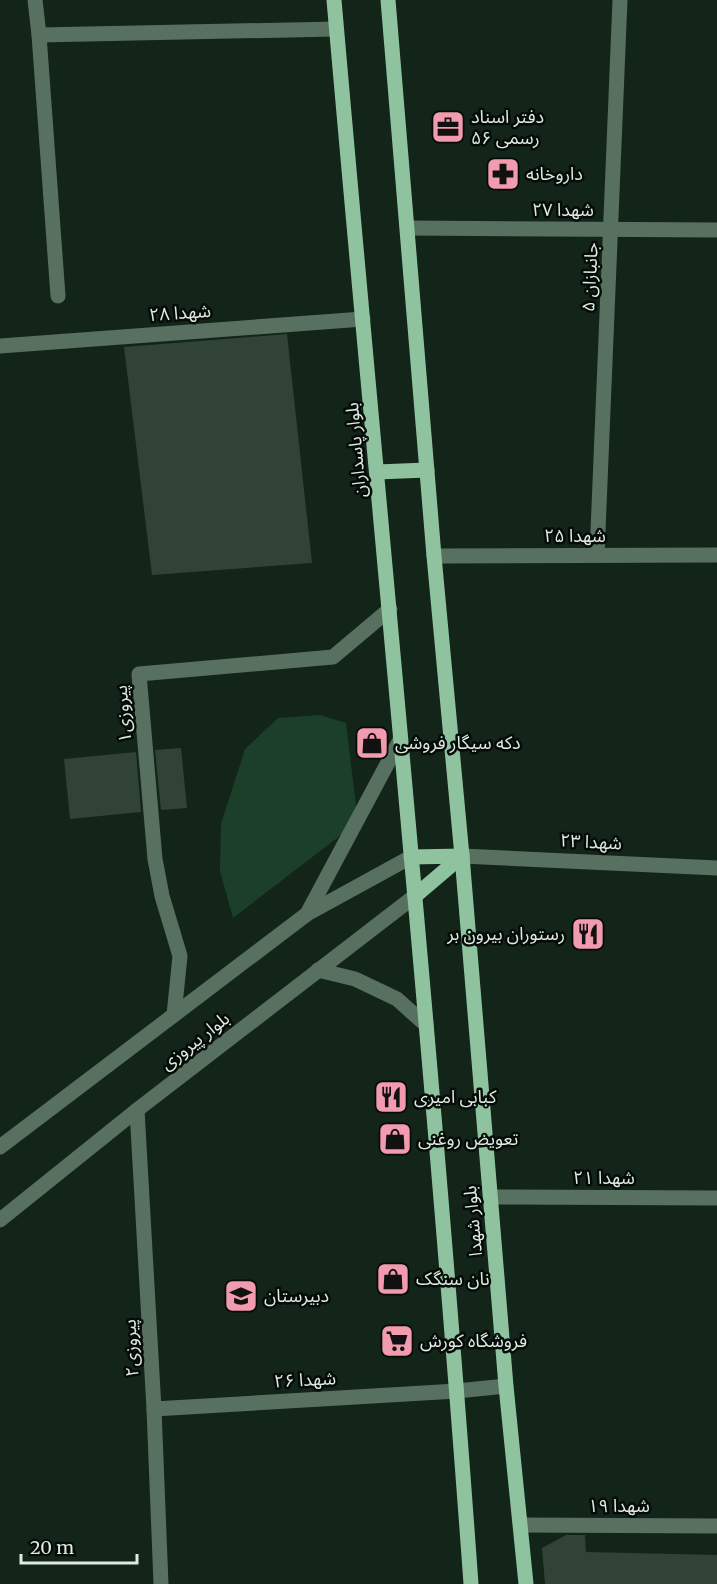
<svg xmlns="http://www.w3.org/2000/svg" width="717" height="1584" font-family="Merriweather,'Noto Sans Arabic',serif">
	<rect width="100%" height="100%" fill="#132419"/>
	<polygon fill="#1c3f2a" points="320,715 346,723 358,822 233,918 220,871 221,824 245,749 278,718"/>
	<g fill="#314236">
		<polygon points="287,334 312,563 152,575 124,347"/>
		<polygon points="181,748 187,808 161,810 155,750"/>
		<polygon points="136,752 141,812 70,819 64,759"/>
		<polygon points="566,1535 585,1535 586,1552 717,1555 717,1584 545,1584 542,1548"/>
	</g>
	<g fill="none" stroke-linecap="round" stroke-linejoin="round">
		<g stroke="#587060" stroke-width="15">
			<polyline points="35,0 39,35 336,29"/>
			<polyline points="39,35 58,296"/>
			<polyline points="408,228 717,230"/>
			<polyline points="0,346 363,319"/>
			<polyline points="597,555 620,0"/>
			<polyline points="434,556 717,555"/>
			<polyline points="462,856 717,868"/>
			<polyline points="307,914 400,740"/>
			<polyline points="318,970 355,979 397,999 426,1025"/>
			<polyline points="174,1015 180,956 162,896 155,859 139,674 333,657 390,609"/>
			<polyline points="137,1110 154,1409 161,1584"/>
			<polyline points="0,1147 307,914 411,857"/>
			<polyline points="491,1197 717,1198"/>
			<polyline points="0,1220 137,1110 415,896"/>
			<polyline points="154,1409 457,1391 506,1386"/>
			<polyline points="521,1525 717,1526"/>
		</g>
		<g stroke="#8fc3a0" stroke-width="15">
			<path d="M 334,0 C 380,528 433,1055 471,1584"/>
			<polyline points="388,0 434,556 462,856 506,1386 526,1584"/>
			<polyline points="377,472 427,470"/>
			<polyline points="411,857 462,856"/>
			<polyline points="415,896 462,856"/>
		</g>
	</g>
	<defs>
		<symbol id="office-square" viewBox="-11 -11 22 22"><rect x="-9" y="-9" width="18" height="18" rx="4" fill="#f29aae" stroke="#050b07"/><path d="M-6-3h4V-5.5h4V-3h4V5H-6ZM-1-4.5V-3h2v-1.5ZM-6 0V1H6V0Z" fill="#111"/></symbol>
		<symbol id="pharmacy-square" viewBox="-11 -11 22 22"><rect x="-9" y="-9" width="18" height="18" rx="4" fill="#f29aae" stroke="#050b07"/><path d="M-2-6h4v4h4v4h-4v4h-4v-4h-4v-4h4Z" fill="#111"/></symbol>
		<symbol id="shop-square" viewBox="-11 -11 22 22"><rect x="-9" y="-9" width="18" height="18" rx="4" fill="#f29aae" stroke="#050b07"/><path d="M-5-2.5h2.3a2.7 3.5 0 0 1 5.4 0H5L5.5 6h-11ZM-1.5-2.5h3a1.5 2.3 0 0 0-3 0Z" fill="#111"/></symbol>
		<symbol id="restaurant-square" viewBox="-11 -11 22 22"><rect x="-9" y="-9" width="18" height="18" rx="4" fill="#f29aae" stroke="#050b07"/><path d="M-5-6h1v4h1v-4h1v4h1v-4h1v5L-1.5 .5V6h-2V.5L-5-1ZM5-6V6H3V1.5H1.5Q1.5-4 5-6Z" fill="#111"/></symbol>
		<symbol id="school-square" viewBox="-11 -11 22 22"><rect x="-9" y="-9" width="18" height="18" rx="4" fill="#f29aae" stroke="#050b07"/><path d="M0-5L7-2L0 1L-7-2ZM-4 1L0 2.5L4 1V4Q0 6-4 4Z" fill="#111"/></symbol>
		<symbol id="supermarket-square" viewBox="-11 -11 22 22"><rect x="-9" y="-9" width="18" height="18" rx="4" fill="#f29aae" stroke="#050b07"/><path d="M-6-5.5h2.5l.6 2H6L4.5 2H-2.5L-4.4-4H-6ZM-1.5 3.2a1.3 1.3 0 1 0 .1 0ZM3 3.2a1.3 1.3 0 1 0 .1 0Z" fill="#111"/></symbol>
	</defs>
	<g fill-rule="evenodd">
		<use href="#office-square" x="429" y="108" width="38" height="38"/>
		<use href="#pharmacy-square" x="484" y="155" width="38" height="38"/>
		<use href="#shop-square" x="353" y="724" width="38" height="38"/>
		<use href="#restaurant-square" x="569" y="915" width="38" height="38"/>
		<use href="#restaurant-square" x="372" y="1078" width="38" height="38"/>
		<use href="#shop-square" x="376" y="1120" width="38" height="38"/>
		<use href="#shop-square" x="374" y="1260" width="38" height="38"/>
		<use href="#school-square" x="222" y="1277" width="38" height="38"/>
		<use href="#supermarket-square" x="378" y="1322" width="38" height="38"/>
	</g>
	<g text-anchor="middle" stroke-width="5" stroke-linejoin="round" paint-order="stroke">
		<g font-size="18" fill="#dfeae2" stroke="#050b07" text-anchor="start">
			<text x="471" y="123">دفتر اسناد<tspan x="471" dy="21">رسمی ۵۶</tspan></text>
			<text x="526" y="180">داروخانه</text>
			<text x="395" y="749">دکه سیگار فروشی</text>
			<text x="565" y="940" text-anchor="end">رستوران بیرون بر</text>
			<text x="414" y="1103">کبابی امیری</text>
			<text x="418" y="1145">تعویض روغنی</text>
			<text x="416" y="1285">نان سنگک</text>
			<text x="264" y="1302">دبیرستان</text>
			<text x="420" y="1347">فروشگاه کورش</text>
		</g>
		<g font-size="18" fill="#dfeae2" stroke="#050b07">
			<text x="563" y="216">شهدا ۲۷</text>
			<text transform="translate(590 277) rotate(-87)" y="6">جانبازان ۵</text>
			<text transform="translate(180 313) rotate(-4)" y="6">شهدا ۲۸</text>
			<text transform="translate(356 450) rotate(-95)" y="6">بلوار پاسداران</text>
			<text x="575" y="542">شهدا ۲۵</text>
			<text transform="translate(123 714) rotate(-95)" y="6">پیروزی۱</text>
			<text transform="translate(591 842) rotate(3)" y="6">شهدا ۲۳</text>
			<text transform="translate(195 1041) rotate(-38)" y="6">بلوار پیروزی</text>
			<text x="604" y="1184">شهدا ۲۱</text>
			<text transform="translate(473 1221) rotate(-95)" y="6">بلوار شهدا</text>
			<text transform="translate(131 1348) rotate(-93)" y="6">پیروزی۲</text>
			<text transform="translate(305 1380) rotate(-3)" y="6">شهدا ۲۶</text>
			<text x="619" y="1512">شهدا ۱۹</text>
		</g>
	</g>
	<path d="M21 1554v9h116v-9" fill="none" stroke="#dfeae2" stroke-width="3"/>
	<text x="30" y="1554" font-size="18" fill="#dfeae2" stroke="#050b07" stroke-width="4.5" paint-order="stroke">20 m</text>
</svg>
